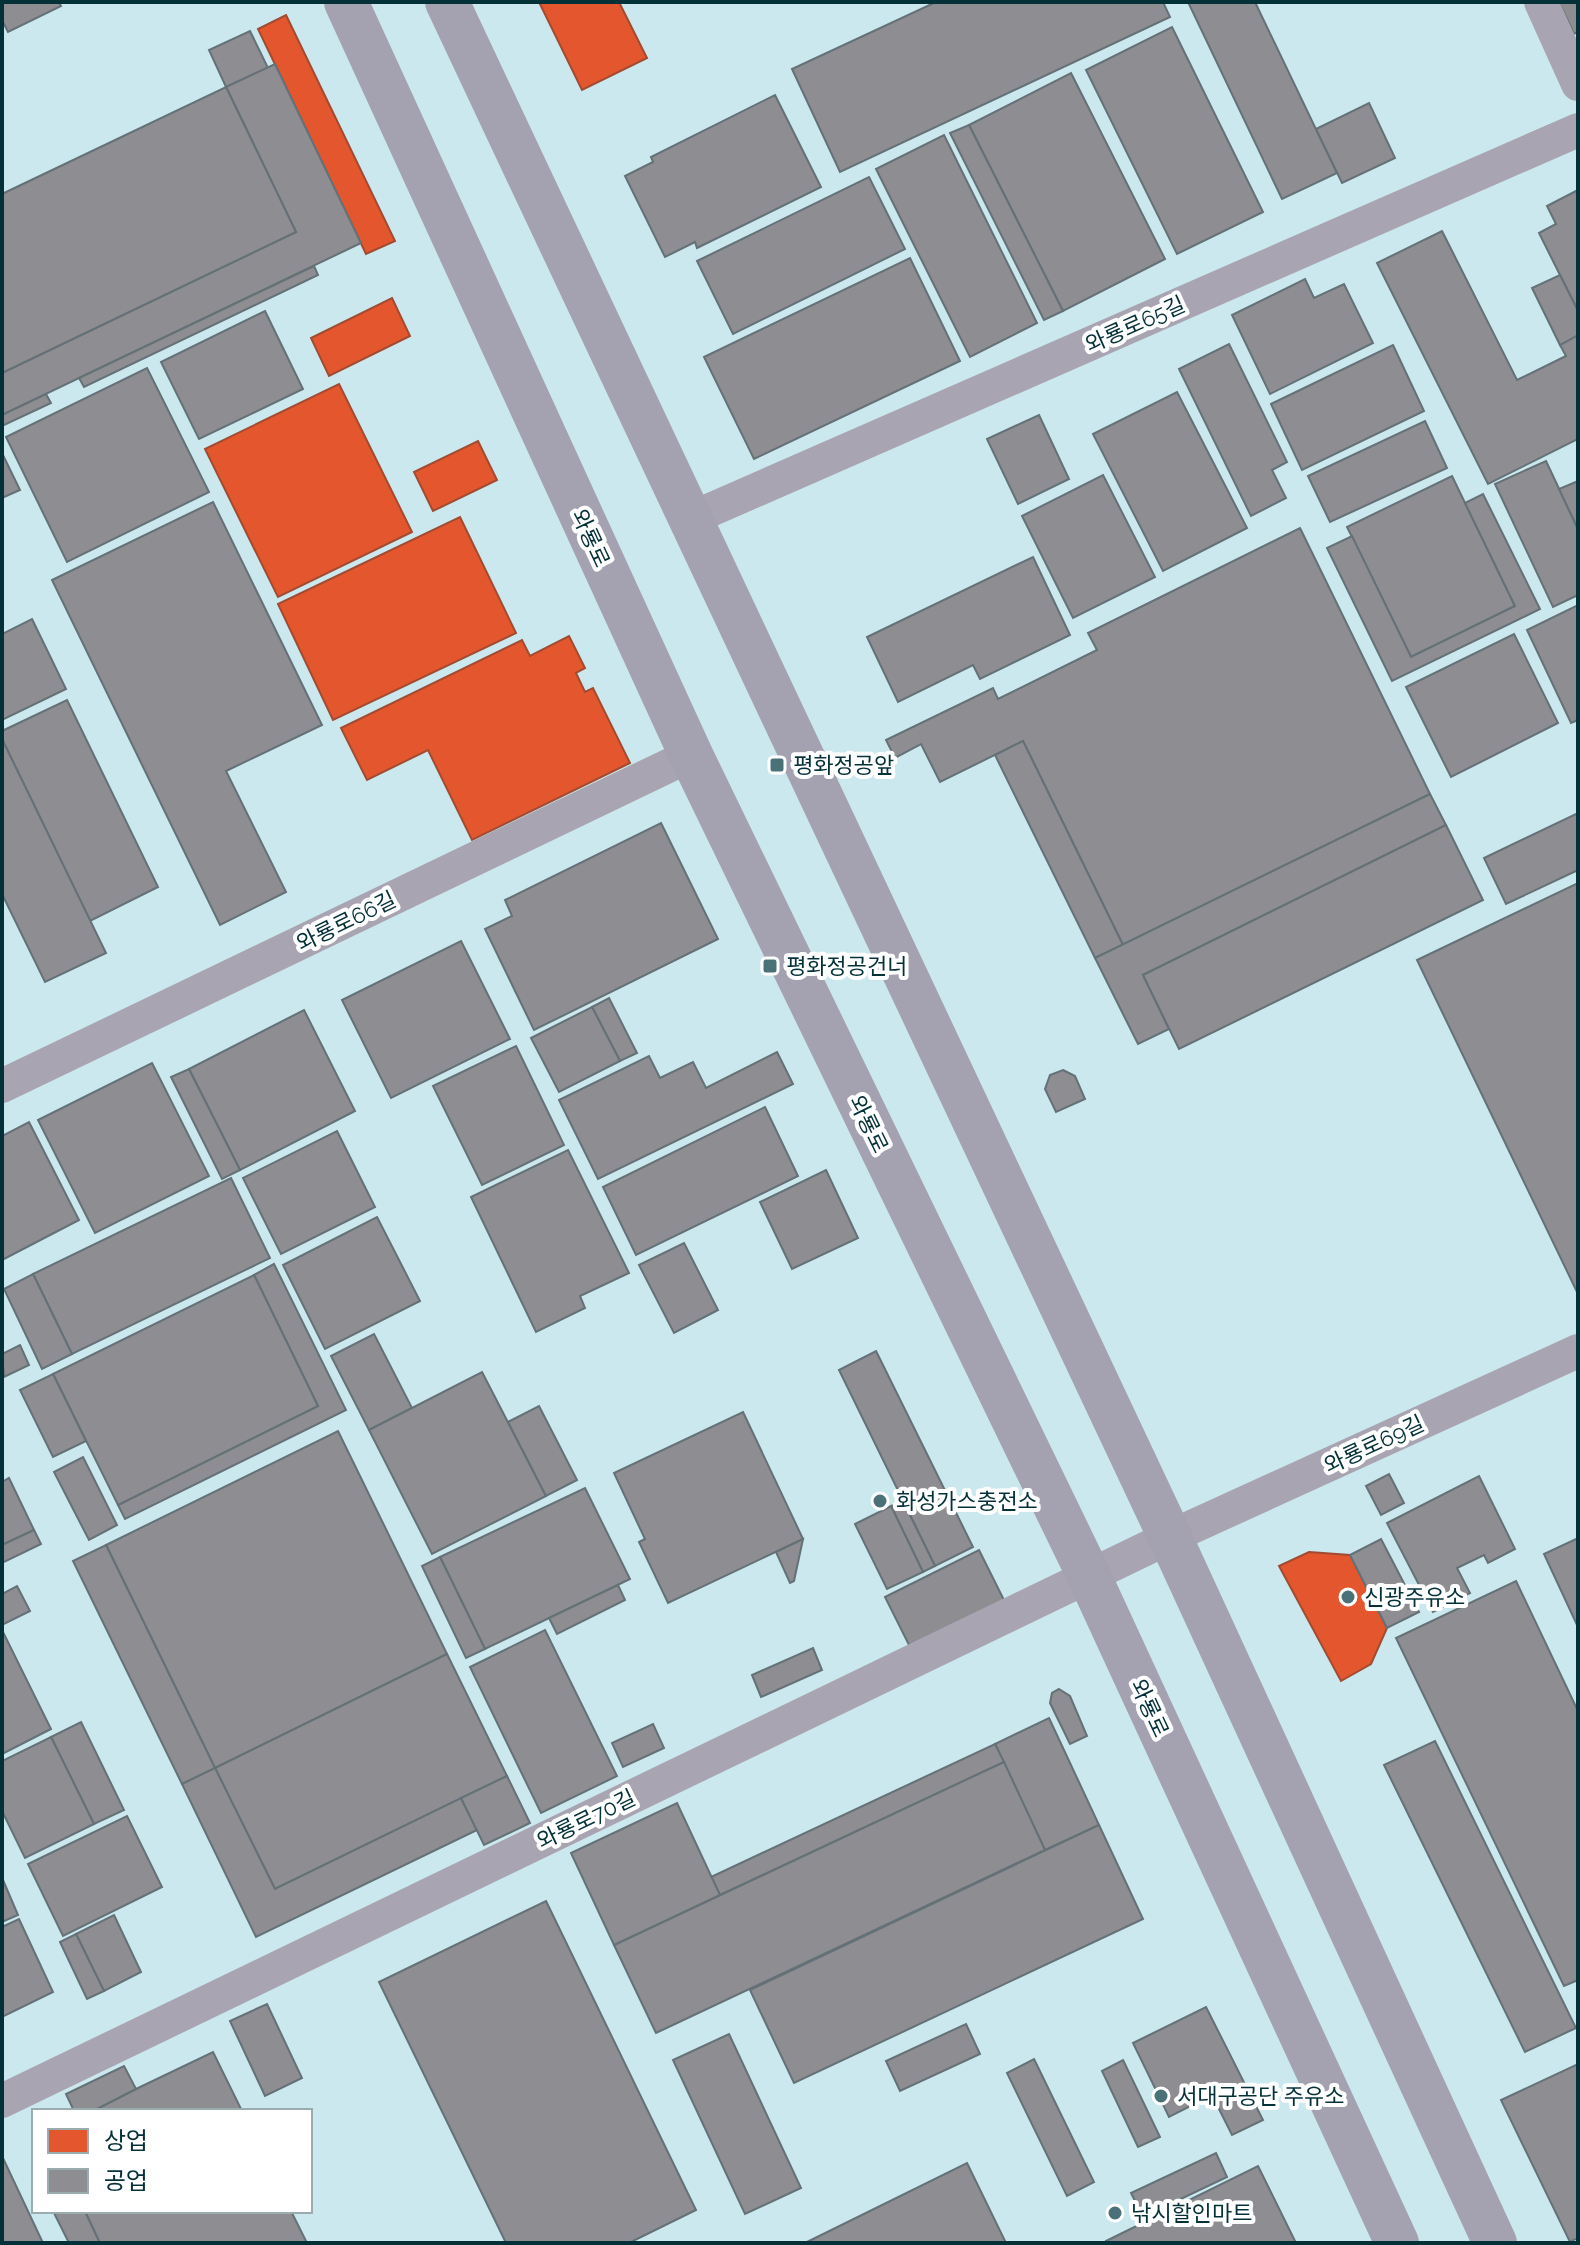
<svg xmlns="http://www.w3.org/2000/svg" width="1580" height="2245" font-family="Raleway,'Noto Sans KR',sans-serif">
	<rect width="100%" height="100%" fill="#cbe8ee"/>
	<g fill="#e4572e" stroke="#a14b31" stroke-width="2">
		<polygon points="539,2 619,2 647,58 582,90"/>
		<polygon points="286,15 395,241 366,254 258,29"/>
		<polygon points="392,298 410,336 329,376 311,338"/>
		<polygon points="339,384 412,532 278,597 205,449"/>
		<polygon points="478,441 497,480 433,511 414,472"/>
		<polygon points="460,517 516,633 333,720 278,604"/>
		<polygon points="569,636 585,668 576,673 585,692 593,688 630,763 472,840 428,750 367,780 341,728 522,640 530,656"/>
		<polygon points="1309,1552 1350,1555 1387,1628 1371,1664 1341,1681 1279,1566"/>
	</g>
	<g fill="#8d8d92" stroke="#647177" stroke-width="2">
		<polygon points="2,2 59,2 61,6 8,32 2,20"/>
		<polygon points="936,2 1163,2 1170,17 840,172 792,69"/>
		<polygon points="1188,2 1255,2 1337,173 1282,199"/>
		<polygon points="1559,2 1578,2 1578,32 1574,34"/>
		<polygon points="1172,27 1263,212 1177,254 1086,70"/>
		<polygon points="250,31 268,68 226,87 209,50"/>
		<polygon points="275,64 361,243 2,415 2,373 296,232 226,87"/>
		<polygon points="1071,73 1165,259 1063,311 969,125"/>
		<polygon points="226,87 296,232 2,373 2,194"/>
		<polygon points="775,95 821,187 697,248 695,242 665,257 625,176 653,162 651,157"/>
		<polygon points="1369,103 1395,158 1342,183 1316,129"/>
		<polygon points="969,125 1063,311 1044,320 950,133"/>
		<polygon points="944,135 1037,323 970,357 876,169"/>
		<polygon points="869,177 905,249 733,334 697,261"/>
		<polygon points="1578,190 1578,311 1539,233 1556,224 1547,206"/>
		<polygon points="1442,231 1517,380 1566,356 1560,345 1578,335 1578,439 1488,484 1377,263"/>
		<polygon points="910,258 960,361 754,459 704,357"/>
		<polygon points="314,266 318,275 84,387 79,378"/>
		<polygon points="1560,275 1578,311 1578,335 1560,345 1532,288"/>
		<polygon points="1305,279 1314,298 1344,284 1373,343 1270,394 1232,315"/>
		<polygon points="265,311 303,389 199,439 161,362"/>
		<polygon points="1229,344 1287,462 1272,470 1286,498 1251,516 1179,369"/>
		<polygon points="1393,345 1424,411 1302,470 1271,404"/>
		<polygon points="147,368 209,492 67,562 6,437"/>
		<polygon points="1177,392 1247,528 1163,571 1093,434"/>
		<polygon points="46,394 51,403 2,426 2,415"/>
		<polygon points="1039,415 1069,479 1018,504 987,439"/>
		<polygon points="1425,421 1447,468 1330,522 1308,476"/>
		<polygon points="2,453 20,490 2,498"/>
		<polygon points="1546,461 1578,529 1578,595 1553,607 1495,484"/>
		<polygon points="1103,475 1155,577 1073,618 1022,516"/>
		<polygon points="1452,476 1515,606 1411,657 1347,527"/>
		<polygon points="1578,481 1578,529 1559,489"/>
		<polygon points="1483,494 1540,609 1392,681 1327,548 1352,536 1411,657 1515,606 1465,503"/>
		<polygon points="213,502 322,725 226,771 286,892 220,925 52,580"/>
		<polygon points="1300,528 1430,794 1123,945 1023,741 940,782 921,744 895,758 886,740 993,688 998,699 1097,650 1088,633"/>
		<polygon points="1033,557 1070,635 980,679 973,665 898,702 867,637"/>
		<polygon points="1578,605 1578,720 1571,723 1527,630"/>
		<polygon points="32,619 66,689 2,720 2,634"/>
		<polygon points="1514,634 1558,723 1451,777 1406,687"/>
		<polygon points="67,700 158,887 90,921 2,739 2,731"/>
		<polygon points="2,739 106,953 45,982 2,894"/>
		<polygon points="1023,741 1123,945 1095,958 995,755"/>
		<polygon points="1430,794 1446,825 1143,975 1169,1029 1138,1044 1095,958"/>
		<polygon points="1578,813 1578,870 1506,904 1484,858"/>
		<polygon points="661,823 718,939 534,1030 485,929 512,916 505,900"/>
		<polygon points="1446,825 1483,900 1179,1049 1143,975"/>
		<polygon points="1578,883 1578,1294 1417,960"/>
		<polygon points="461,941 510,1039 391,1098 342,1000"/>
		<polygon points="609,998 637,1053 620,1061 592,1007"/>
		<polygon points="592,1007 620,1061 559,1092 531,1038"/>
		<polygon points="304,1010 355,1111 240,1170 189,1069"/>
		<polygon points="516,1046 564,1145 482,1185 433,1086"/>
		<polygon points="777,1052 793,1084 598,1179 559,1100 649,1056 660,1078 693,1062 706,1088"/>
		<polygon points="152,1063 209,1176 95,1233 38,1120"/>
		<polygon points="189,1069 240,1170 222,1179 171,1077"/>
		<polygon points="1063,1070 1075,1076 1085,1099 1056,1112 1045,1089 1050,1075"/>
		<polygon points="765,1107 798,1176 636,1255 603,1187"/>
		<polygon points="29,1122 79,1220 2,1260 2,1136"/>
		<polygon points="337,1131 375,1207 281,1254 243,1178"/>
		<polygon points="568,1150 629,1273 580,1296 585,1308 536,1332 471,1197"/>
		<polygon points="826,1170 858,1238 792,1269 760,1202"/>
		<polygon points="231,1178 270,1258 72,1354 33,1274"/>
		<polygon points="377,1217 420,1301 325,1349 283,1265"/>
		<polygon points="684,1243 718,1310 674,1333 639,1265"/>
		<polygon points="274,1264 346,1410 125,1519 118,1505 318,1406 254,1275"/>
		<polygon points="33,1274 72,1354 42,1369 4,1289"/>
		<polygon points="254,1275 318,1406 118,1505 53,1374"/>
		<polygon points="374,1334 412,1408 369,1430 331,1356"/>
		<polygon points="20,1345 29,1365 4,1377 2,1354"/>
		<polygon points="876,1351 973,1547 935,1566 839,1370"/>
		<polygon points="482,1372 546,1496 432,1554 369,1430"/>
		<polygon points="53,1374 86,1441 53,1457 20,1390"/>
		<polygon points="539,1406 577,1480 546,1496 508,1422"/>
		<polygon points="743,1412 803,1539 668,1603 639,1542 645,1539 614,1473"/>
		<polygon points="338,1431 447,1654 215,1768 106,1545"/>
		<polygon points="83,1457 117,1525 89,1540 54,1472"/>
		<polygon points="1389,1474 1404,1503 1381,1515 1366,1486"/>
		<polygon points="1479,1476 1515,1549 1488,1563 1484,1555 1457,1568 1470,1593 1433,1612 1387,1523"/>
		<polygon points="9,1478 34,1530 2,1545 2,1482"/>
		<polygon points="585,1488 630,1579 485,1649 440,1557"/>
		<polygon points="903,1501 935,1566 923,1572 891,1506"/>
		<polygon points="891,1506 923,1572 887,1589 855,1524"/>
		<polygon points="34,1530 41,1544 2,1563 2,1545"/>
		<polygon points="1578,1538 1578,1627 1544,1554"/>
		<polygon points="803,1539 794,1581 790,1583 776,1552"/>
		<polygon points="1381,1539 1419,1612 1387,1628 1350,1555"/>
		<polygon points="106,1545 215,1768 182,1784 73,1561"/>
		<polygon points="979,1550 1005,1602 911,1649 885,1597"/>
		<polygon points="440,1557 485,1649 466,1658 422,1566"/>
		<polygon points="1516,1581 1578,1711 1578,1980 1564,1986 1396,1638"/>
		<polygon points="618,1585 625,1600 557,1634 549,1618"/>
		<polygon points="17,1586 30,1611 2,1625 2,1594"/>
		<polygon points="2,1630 51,1729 2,1754"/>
		<polygon points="545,1630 617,1776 541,1813 470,1667"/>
		<polygon points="813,1648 822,1670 761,1697 752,1675"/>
		<polygon points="447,1654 507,1776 275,1889 215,1768"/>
		<polygon points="1059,1689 1070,1696 1087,1736 1070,1744 1050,1703 1052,1693"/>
		<polygon points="1049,1718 1099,1825 1045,1850 995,1744"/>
		<polygon points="81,1722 124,1810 94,1824 51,1737"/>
		<polygon points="653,1724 664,1748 623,1767 612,1743"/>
		<polygon points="51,1737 94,1824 25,1858 2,1811 2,1761"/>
		<polygon points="1435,1741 1576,2028 1525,2052 1384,1765"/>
		<polygon points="995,1744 1004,1762 720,1895 711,1877"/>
		<polygon points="1004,1762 1045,1850 656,2033 614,1945"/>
		<polygon points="215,1768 275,1889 461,1798 477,1830 256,1937 182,1784"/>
		<polygon points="507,1776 530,1823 484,1845 461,1798"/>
		<polygon points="677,1803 720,1895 614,1945 571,1853"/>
		<polygon points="127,1816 162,1887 63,1936 28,1864"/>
		<polygon points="1099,1825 1143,1919 794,2083 750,1990"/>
		<polygon points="3,1880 18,1915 2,1922 2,1881"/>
		<polygon points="546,1901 696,2210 629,2243 506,2243 379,1982"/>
		<polygon points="114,1915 141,1972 104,1991 76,1934"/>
		<polygon points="19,1919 53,1992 2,2017 2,1927"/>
		<polygon points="76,1934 104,1991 87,1999 60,1942"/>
		<polygon points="267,2004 302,2078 265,2096 230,2021"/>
		<polygon points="1206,2007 1263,2120 1232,2135 1212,2095 1169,2117 1133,2043"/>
		<polygon points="966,2024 980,2054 900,2091 886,2061"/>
		<polygon points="729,2034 801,2188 745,2214 673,2060"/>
		<polygon points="213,2052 242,2111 93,2111 136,2089"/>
		<polygon points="1034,2059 1094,2182 1067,2196 1007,2073"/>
		<polygon points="1123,2060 1160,2137 1138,2147 1102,2071"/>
		<polygon points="1578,2064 1578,2238 1570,2242 1501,2100"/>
		<polygon points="124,2066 136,2089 93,2111 74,2111 66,2094"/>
		<polygon points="1216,2153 1227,2177 1143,2217 1131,2193"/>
		<polygon points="2,2156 43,2243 2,2243"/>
		<polygon points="967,2163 1006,2243 805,2243"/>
		<polygon points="1258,2166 1296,2243 1107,2243 1106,2241"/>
		<polygon points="53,2211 85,2211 100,2243 69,2243"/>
		<polygon points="85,2211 291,2211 307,2243 100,2243"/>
	</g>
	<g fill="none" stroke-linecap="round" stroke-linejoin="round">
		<g stroke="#a9a4b1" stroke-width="34">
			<polyline points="1541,2 1578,84"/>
			<polyline points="692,518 1578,130"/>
			<polyline points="2,1086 691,755"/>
			<polyline points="2,2101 1170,1537 1578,1351"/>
		</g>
		<g stroke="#a4a2b0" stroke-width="44">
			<polyline points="346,2 691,755 1089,1576 1397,2243"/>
			<polyline points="447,2 1170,1537 1495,2243"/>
		</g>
	</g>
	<g fill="#4a7078" stroke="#fff" stroke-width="3">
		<rect x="769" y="757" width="16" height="16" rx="4"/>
		<rect x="762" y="958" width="16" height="16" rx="4"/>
		<circle cx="880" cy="1501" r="8"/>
		<circle cx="1348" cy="1597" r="8"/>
		<circle cx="1161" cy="2096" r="8"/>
		<circle cx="1115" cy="2213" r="8"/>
	</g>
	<g text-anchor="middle" stroke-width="8" stroke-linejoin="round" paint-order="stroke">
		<g font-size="22" fill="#043038" stroke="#fff">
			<text transform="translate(1135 324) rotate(-24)" y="8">와룡로65길</text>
			<text transform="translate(591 538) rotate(65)" y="8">와룡로</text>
			<text transform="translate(346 921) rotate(-26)" y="8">와룡로66길</text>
			<text transform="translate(869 1124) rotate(64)" y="8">와룡로</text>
			<text transform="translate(1374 1444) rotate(-25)" y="8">와룡로69길</text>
			<text transform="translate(1150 1708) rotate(65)" y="8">와룡로</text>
			<text transform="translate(586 1819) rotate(-26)" y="8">와룡로70길</text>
		</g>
		<g font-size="22" fill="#043038" stroke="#fff" text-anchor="start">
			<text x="793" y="773">평화정공앞</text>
			<text x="786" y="974">평화정공건너</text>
			<text x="896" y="1509">화성가스충전소</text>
			<text x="1364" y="1605">신광주유소</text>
			<text x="1177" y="2104">서대구공단 주유소</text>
			<text x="1131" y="2221">낚시할인마트</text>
		</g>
	</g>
	<rect width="1580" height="2245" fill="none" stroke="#043038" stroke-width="8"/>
	<rect x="32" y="2109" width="280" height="104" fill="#ffffff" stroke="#9bacaf" stroke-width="2"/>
	<rect x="48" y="2129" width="40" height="24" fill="#e4572e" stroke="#9bacaf" stroke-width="2"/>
	<text x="104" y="2149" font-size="24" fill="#043038">상업</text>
	<rect x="48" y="2169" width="40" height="24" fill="#8d8d92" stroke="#9bacaf" stroke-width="2"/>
	<text x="104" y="2189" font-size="24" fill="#043038">공업</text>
</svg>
